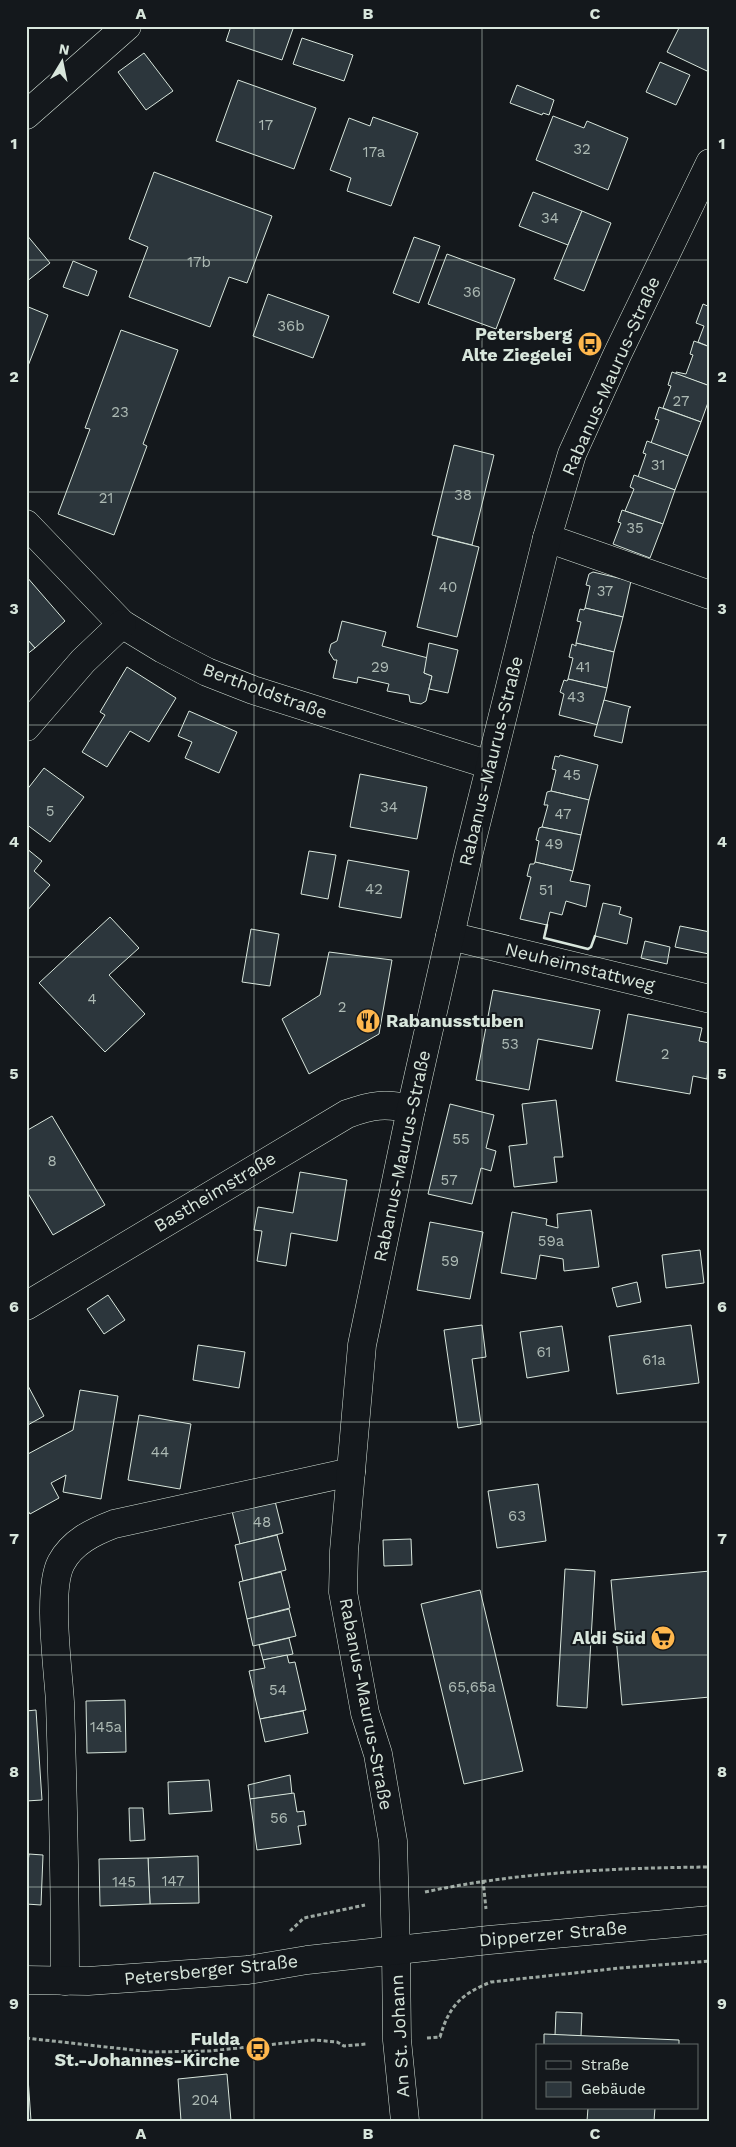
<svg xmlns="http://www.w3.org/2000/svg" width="736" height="2147" font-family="'Work Sans',sans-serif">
	<rect width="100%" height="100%" fill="#14181c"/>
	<g fill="#2c363c" stroke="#d8e6dc">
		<polygon points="231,26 294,26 282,60 226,41"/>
		<polygon points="680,26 710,26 710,64 707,71 667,52"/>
		<polygon points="302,38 353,55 344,81 293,64"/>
		<polygon points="144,53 173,91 146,110 118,72"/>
		<polygon points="660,62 690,75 676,105 646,92"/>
		<polygon points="238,80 316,108 294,169 216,141"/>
		<polygon points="517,85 554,100 549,115 543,113 542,115 510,103"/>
		<polygon points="553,116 584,128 587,121 628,138 608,190 536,160"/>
		<polygon points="373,117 418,133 391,206 347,191 351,178 330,170 349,118 370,126"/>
		<polygon points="154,172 272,216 247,283 229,277 210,327 129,297 148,247 129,239"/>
		<polygon points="533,192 582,211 568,245 519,226"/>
		<polygon points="582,211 611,223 584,291 554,279"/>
		<polygon points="26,234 50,263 26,282"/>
		<polygon points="414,237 440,246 419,303 393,293"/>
		<polygon points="447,254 515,279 496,329 428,304"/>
		<polygon points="73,261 97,271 88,296 63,287"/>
		<polygon points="268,294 329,316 313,358 253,336"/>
		<polygon points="703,304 710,307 710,347 698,342 704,326 696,323"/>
		<polygon points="26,306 48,315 26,371"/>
		<polygon points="121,330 178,350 143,444 147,446 114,535 58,514 90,429 85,428"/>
		<polygon points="694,341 710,347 710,386 676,374 676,372 686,374 693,355 690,354"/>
		<polygon points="672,372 710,386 710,397 701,422 663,408 671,386 668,385"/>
		<polygon points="659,407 701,422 688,456 651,443 659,420 655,419"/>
		<polygon points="647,441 688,456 675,490 638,477 646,454 643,453"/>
		<polygon points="454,445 494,455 472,545 432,535"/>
		<polygon points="634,475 675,490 663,524 625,511 634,489 630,487"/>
		<polygon points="622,510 663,524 650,558 613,544 621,523 618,522"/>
		<polygon points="438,537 479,547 457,637 417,627"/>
		<polygon points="593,572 631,581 623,617 585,608 590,586 586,585 589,574"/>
		<polygon points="26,576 65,621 35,648 26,638"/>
		<polygon points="585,608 623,617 614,652 576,643 581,622 577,621 580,609 584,610"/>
		<polygon points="342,621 386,632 382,646 428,658 424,673 432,676 426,701 421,704 410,702 409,695 387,691 389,684 358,677 357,683 333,678 337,660 334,660 329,652 331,644 337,641"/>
		<polygon points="26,638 35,648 26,655"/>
		<polygon points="429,643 458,650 448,693 429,689 432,676 424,673"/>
		<polygon points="576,643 614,652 607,688 568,679 573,658 569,657 572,644 576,646"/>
		<polygon points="127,667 176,698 149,742 130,731 107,767 82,752 105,715 100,712"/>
		<polygon points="568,679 607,688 598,725 559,715 564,694 560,692 564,680 567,681"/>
		<polygon points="604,700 631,707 629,708 622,743 594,736"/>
		<polygon points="189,711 237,732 219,773 185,758 192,742 178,736"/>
		<polygon points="560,755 598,765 589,800 551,791 556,770 552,769 555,756 559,757"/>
		<polygon points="44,768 84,797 50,842 26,824 26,791"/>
		<polygon points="360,774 427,787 417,839 350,827"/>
		<polygon points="551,791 589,800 581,835 542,827 548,805 544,805 547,792"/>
		<polygon points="542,827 581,835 573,871 535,862 539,841 536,840 539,828"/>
		<polygon points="26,848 42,861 34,871 50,885 26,912"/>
		<polygon points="309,851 336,855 328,899 301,894"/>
		<polygon points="348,860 409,871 401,918 339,907"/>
		<polygon points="535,862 573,871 570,881 590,885 586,907 566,901 562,915 550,912 547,925 520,919 531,877 527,876 530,864 534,864"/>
		<polygon points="603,903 621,907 619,914 632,918 627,944 595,936"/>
		<polygon points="110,917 139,948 109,975 145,1014 105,1052 39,983"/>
		<polygon points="680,926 710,932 709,954 675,947"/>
		<polygon points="251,929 279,934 270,986 242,982"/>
		<polygon points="645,941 670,947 667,964 641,958"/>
		<polygon points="329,952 392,960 379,1034 309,1074 282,1019 320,995"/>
		<polygon points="493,990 600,1010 592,1049 538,1039 529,1090 476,1080"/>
		<polygon points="628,1014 702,1028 699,1041 710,1043 707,1079 693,1076 690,1094 616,1081"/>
		<polygon points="556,1100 563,1157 554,1157 557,1182 514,1187 509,1146 527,1144 522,1104"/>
		<polygon points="450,1104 494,1115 486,1148 496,1151 491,1171 481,1168 472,1204 428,1194"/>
		<polygon points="52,1116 105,1205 53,1235 26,1190 26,1131"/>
		<polygon points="300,1172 347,1180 337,1241 291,1233 286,1266 257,1261 262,1231 254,1230 258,1207 293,1213"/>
		<polygon points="591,1210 599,1267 564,1271 563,1259 540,1255 536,1279 501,1273 512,1212 547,1219 546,1225 558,1228 557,1214"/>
		<polygon points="430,1222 483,1232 470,1299 417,1290"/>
		<polygon points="700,1250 704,1283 666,1288 662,1255"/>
		<polygon points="637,1282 641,1302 617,1307 612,1288"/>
		<polygon points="108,1295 125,1320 104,1334 87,1309"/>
		<polygon points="482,1325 486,1357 472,1359 481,1424 458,1428 444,1330"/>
		<polygon points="691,1325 699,1383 617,1394 609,1336"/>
		<polygon points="562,1326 569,1371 527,1378 520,1332"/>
		<polygon points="198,1345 245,1352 239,1388 193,1380"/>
		<polygon points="26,1382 44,1416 26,1426"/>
		<polygon points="80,1390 118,1396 101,1499 63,1492 66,1475 51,1483 59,1498 30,1514 26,1507 26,1455 73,1430"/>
		<polygon points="139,1415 191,1424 180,1489 128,1480"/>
		<polygon points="538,1484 546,1541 497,1548 488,1491"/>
		<polygon points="274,1497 283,1533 240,1544 231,1507"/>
		<polygon points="277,1535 286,1570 243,1581 235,1545"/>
		<polygon points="411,1539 412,1565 384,1566 383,1540"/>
		<polygon points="565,1569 595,1571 587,1708 557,1706"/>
		<polygon points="710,1571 710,1697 622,1705 611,1580"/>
		<polygon points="281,1572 290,1608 247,1619 239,1582"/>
		<polygon points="480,1590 523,1771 464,1784 421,1604"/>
		<polygon points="289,1609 296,1636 253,1646 247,1619"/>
		<polygon points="289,1638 293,1654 263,1660 259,1645"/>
		<polygon points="287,1655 289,1663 295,1662 306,1710 260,1719 249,1671 265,1668 263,1660"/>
		<polygon points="125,1700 126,1752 87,1753 86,1701"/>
		<polygon points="36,1710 42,1800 26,1801 26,1711"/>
		<polygon points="303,1711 308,1733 265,1742 260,1719"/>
		<polygon points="290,1775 292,1794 250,1799 248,1785"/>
		<polygon points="209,1780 212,1811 169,1814 168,1782"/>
		<polygon points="294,1793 297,1812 304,1811 306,1825 298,1826 301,1844 257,1850 250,1799"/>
		<polygon points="129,1808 143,1808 145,1840 130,1841"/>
		<polygon points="29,1854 43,1855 41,1905 26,1904 26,1862 28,1862"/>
		<polygon points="198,1856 199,1903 150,1904 148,1858"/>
		<polygon points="148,1858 150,1904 100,1906 99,1859"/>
		<polygon points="556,2012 582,2013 581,2036 555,2035"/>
		<polygon points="544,2034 679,2040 679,2046 544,2046"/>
		<polygon points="27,2063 31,2121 26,2121"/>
		<polygon points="227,2074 231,2121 181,2121 178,2079"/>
		<polygon points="588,2108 655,2108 654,2121 587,2121"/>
	</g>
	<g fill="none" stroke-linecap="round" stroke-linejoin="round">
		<defs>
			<g id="minor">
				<polyline points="26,115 127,26"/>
				<polyline points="26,524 122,624 163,649 207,672 253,690 490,765"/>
				<polyline points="547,538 710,595"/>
				<polyline points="26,727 83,661 122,624"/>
				<polyline points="450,936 710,999"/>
				<path d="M 26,1306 L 347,1114 C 372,1105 385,1103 411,1109"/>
				<polyline points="396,1951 397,2040 405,2121"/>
				<path d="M 65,1981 C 65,1888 63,1795 60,1702 C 58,1668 47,1590 61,1563 C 72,1542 93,1532 114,1524 L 351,1472"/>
			</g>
			<g id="major">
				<polyline points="396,1951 393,1841 378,1754 365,1713 343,1592 344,1551 362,1345 411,1109 468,856 547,538 572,454 617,355 710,163"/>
				<polyline points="26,1980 88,1981 248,1970 307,1960 489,1940 710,1920"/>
			</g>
		</defs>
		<use href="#minor" stroke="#d8e6dc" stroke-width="29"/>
		<use href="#major" stroke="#d8e6dc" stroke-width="29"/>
		<g stroke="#9da8a2" stroke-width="3" stroke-dasharray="4 2.5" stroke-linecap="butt">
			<polyline points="483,1880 486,1909"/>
			<path d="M 425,1892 C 518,1872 614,1868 710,1867"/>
			<polyline points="290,1931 304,1918 365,1905"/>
			<polyline points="26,2038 151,2052 210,2051 314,2040 337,2042 344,2046 366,2044"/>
			<path d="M 427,2038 L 440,2037 C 449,2006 461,1994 491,1982 L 620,1968 L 710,1961"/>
		</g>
		<use href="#minor" stroke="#14181c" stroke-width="28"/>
		<use href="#major" stroke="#14181c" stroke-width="28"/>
		<polyline stroke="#d8e6dc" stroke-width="2.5" points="547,925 544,938 588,949 591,947 595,936"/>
	</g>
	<path fill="none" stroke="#d8e6dc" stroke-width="1" stroke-opacity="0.55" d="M 254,26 L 254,2121M 482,26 L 482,2121M 26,260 L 710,260M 26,492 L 710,492M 26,725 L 710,725M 26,957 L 710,957M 26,1190 L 710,1190M 26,1422 L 710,1422M 26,1655 L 710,1655M 26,1887 L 710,1887"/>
	<defs>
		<symbol id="bus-disc" viewBox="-11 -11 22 22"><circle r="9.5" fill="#ffb74d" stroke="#14181c"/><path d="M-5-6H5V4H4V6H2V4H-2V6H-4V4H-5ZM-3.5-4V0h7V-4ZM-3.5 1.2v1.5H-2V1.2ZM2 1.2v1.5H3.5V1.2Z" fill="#111"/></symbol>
		<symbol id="restaurant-disc" viewBox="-11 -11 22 22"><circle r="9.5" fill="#ffb74d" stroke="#14181c"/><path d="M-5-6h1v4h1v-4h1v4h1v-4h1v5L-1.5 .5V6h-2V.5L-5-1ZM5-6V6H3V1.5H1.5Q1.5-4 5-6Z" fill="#111"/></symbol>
		<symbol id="supermarket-disc" viewBox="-11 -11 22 22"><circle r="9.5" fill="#ffb74d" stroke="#14181c"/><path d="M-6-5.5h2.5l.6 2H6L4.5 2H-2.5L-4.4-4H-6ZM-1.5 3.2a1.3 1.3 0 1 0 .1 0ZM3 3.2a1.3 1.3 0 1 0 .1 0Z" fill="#111"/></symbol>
	</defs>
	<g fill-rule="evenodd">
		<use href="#bus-disc" x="576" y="330" width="28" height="28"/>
		<use href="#restaurant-disc" x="354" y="1007" width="28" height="28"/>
		<use href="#supermarket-disc" x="649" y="1624" width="28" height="28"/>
		<use href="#bus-disc" x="244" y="2035" width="28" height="28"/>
	</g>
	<g text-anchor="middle" stroke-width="4" stroke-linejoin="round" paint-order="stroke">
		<g font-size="15" fill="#adbab4">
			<text x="266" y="130">17</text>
			<text x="582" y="154">32</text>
			<text x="374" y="157">17a</text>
			<text x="550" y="223">34</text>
			<text x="199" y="267">17b</text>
			<text x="472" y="297">36</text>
			<text x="291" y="331">36b</text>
			<text x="681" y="406">27</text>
			<text x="120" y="417">23</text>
			<text x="658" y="470">31</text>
			<text x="463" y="500">38</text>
			<text x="106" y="503">21</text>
			<text x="635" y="533">35</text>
			<text x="448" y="592">40</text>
			<text x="605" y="596">37</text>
			<text x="380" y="672">29</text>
			<text x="583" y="672">41</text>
			<text x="576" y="702">43</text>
			<text x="572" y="780">45</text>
			<text x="389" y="812">34</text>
			<text x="50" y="816">5</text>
			<text x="563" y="819">47</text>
			<text x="554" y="849">49</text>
			<text x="374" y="894">42</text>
			<text x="546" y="895">51</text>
			<text x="92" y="1004">4</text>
			<text x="342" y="1012">2</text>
			<text x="510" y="1049">53</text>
			<text x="665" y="1059">2</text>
			<text x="461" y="1144">55</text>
			<text x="52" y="1166">8</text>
			<text x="449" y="1185">57</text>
			<text x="551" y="1246">59a</text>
			<text x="450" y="1266">59</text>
			<text x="544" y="1357">61</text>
			<text x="654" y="1365">61a</text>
			<text x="160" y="1457">44</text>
			<text x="517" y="1521">63</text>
			<text x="262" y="1527">48</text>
			<text x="472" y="1692">65,65a</text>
			<text x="278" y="1695">54</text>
			<text x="106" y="1732">145a</text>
			<text x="279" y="1823">56</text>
			<text x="173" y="1886">147</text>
			<text x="124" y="1887">145</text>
			<text x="205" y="2105">204</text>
		</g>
		<g font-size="18" font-weight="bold" fill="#d8e6dc" stroke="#14181c" text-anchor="end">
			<text x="572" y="340">Petersberg<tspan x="572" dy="21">Alte Ziegelei</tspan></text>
			<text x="386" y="1027" text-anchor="start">Rabanusstuben</text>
			<text x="646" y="1644">Aldi Süd</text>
			<text x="240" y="2045">Fulda<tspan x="240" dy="21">St.-Johannes-Kirche</tspan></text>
		</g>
		<g font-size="18" fill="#d8e6dc" stroke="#14181c">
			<text transform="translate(611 376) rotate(-66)" y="6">Rabanus-Maurus-Straße</text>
			<text transform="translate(265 691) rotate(20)" y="6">Bertholdstraße</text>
			<text transform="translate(491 761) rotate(-76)" y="6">Rabanus-Maurus-Straße</text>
			<text transform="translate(580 967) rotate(14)" y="6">Neuheimstattweg</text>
			<text transform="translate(402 1156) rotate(-78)" y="6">Rabanus-Maurus-Straße</text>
			<text transform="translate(215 1192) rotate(-31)" y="6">Bastheimstraße</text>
			<text transform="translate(366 1704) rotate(79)" y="6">Rabanus-Maurus-Straße</text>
			<text transform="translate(553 1934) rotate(-5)" y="6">Dipperzer Straße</text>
			<text transform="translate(211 1970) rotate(-6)" y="6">Petersberger Straße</text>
			<text transform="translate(400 2036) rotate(-93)" y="6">An St. Johann</text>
		</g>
	</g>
	<rect width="736" height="2147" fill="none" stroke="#14181c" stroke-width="55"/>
	<rect x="536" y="2044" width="162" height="65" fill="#14181c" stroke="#626a69"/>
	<rect x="546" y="2061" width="25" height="8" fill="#14181c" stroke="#626a69"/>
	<text x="581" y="2070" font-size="15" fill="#d8e6dc">Straße</text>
	<rect x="546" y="2082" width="25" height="15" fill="#2c363c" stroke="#626a69"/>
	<text x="581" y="2094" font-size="15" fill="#d8e6dc">Gebäude</text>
	<g transform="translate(62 62) rotate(10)" stroke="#14181c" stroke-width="4" paint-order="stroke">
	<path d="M0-4L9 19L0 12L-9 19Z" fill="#d8e6dc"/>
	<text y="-8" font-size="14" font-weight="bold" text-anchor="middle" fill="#d8e6dc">N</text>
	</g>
	<rect x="28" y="28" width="680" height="2092" fill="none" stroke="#d8e6dc" stroke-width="2"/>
	<g font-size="16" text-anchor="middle" font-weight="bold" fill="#d8e6dc">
		<text x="141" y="19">A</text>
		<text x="368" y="19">B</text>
		<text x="595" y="19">C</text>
		<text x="14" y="149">1</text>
		<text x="722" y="149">1</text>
		<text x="14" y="382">2</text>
		<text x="722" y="382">2</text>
		<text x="14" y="614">3</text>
		<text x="722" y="614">3</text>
		<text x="14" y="847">4</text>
		<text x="722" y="847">4</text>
		<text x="14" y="1079">5</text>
		<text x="722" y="1079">5</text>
		<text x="14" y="1312">6</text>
		<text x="722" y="1312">6</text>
		<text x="14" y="1544">7</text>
		<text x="722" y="1544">7</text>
		<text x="14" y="1777">8</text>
		<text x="722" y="1777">8</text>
		<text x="14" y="2009">9</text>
		<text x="722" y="2009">9</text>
		<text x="141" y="2139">A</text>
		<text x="368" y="2139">B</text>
		<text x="595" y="2139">C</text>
	</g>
</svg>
